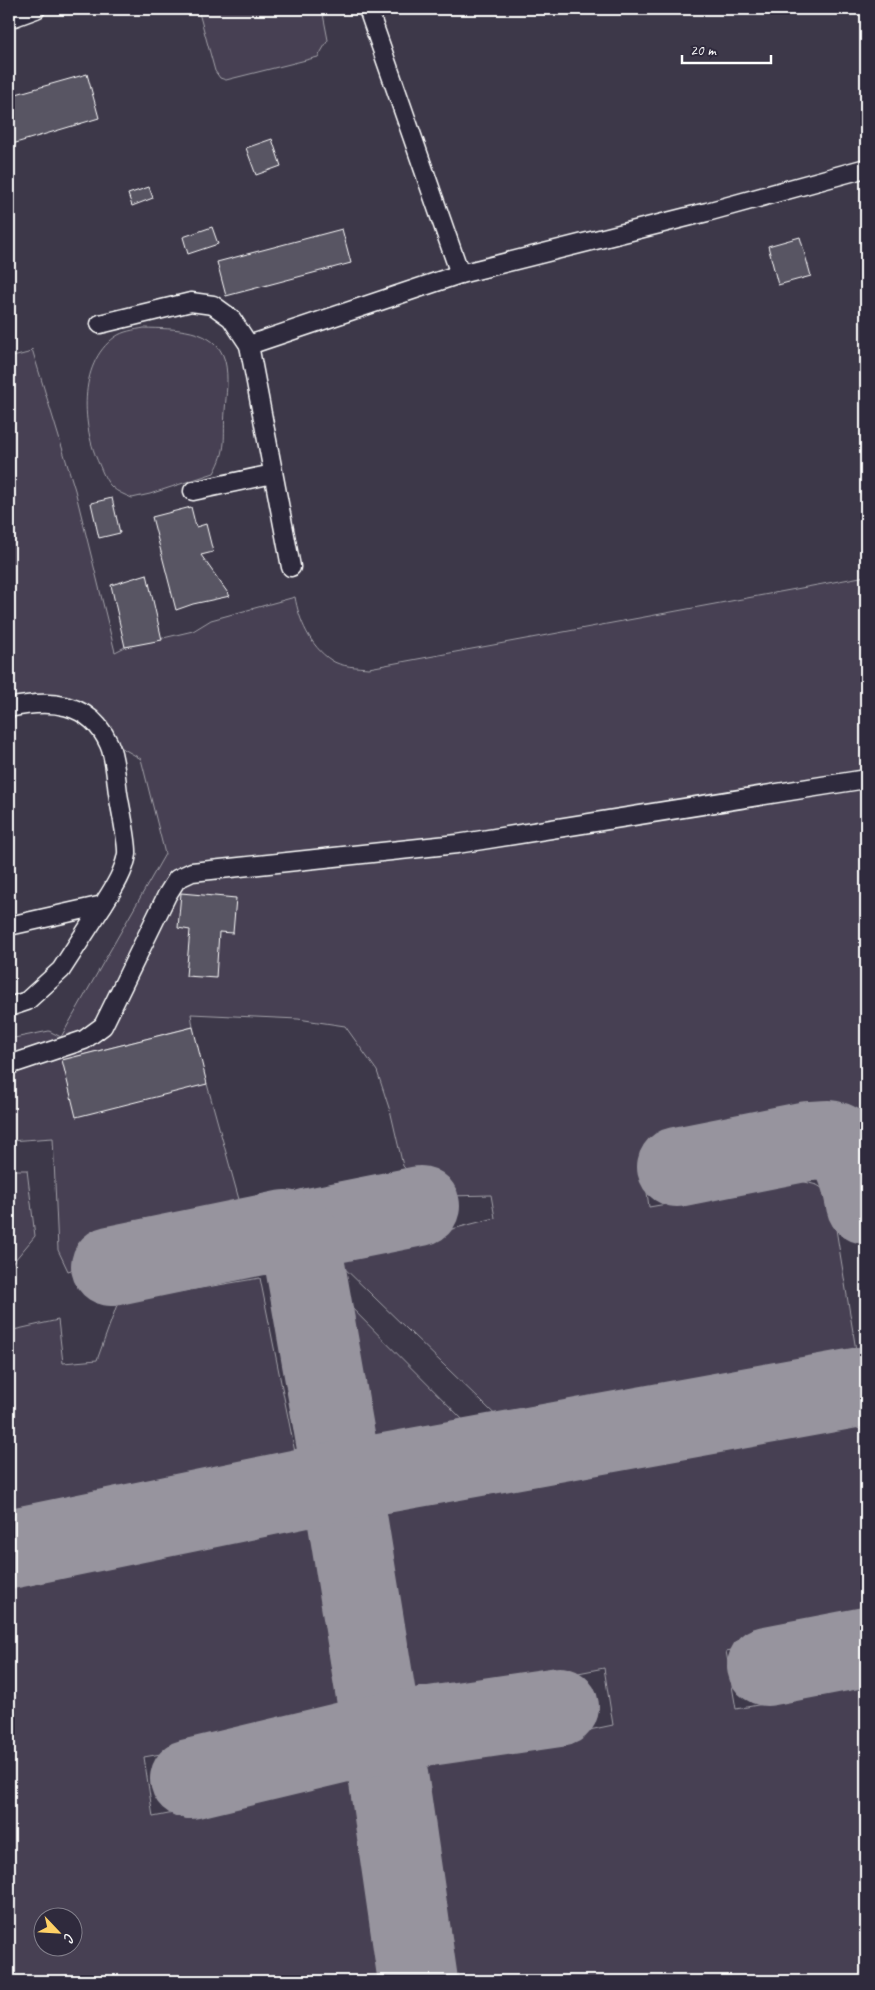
<svg xmlns="http://www.w3.org/2000/svg" width="875" height="1990" font-family="Caveat,sans-serif">
	<rect width="100%" height="100%" fill="#2f2a3d"/>
	<filter id="ink" filterUnits="userSpaceOnUse"><feTurbulence type="fractalNoise" baseFrequency=".02" numOctaves="2"/><feDisplacementMap in="SourceGraphic" scale="10" xChannelSelector="R" yChannelSelector="G"/><feConvolveMatrix kernelMatrix="1 2 1 2 8 2 1 2 1" color-interpolation-filters="sRGB"/></filter>
	<g filter="url(#ink)">
		<path fill="#3c3749" fill-rule="evenodd" d="M 9,9 L 866,9 L 866,1981 L 9,1981 ZM 42,1918 L 72,1918 L 72,1948 L 42,1948 Z"/>
		<g fill="#464152" stroke="#a2a0a8" fill-rule="evenodd">
			<polygon points="198,9 322,9 328,40 318,57 226,80 220,78 215,71"/>
			<path d="M 144,328 C 172,329 216,327 225,361 C 229,377 226,395 225,411 C 223,438 228,448 214,473 L 150,494 L 132,498 C 125,495 117,492 112,487 C 106,482 102,471 99,464 C 82,428 77,364 115,337 C 123,331 134,330 144,328 Z"/>
			<path d="M 32,349 L 75,490 L 115,652 L 125,647 L 193,631 L 211,620 L 295,597 C 299,620 310,646 331,660 C 341,667 357,667 369,668 L 866,576 L 866,1117 L 642,1155 L 649,1207 L 801,1181 L 817,1185 L 830,1193 L 857,1356 L 845,1380 L 521,1440 L 335,1259 L 495,1218 L 491,1195 L 450,1196 L 421,1186 L 403,1166 L 391,1114 L 377,1071 L 345,1026 L 298,1019 L 191,1014 L 193,1027 L 62,1060 L 207,1084 L 243,1214 L 68,1271 L 58,1250 L 53,1138 L 9,1141 L 9,1039 L 49,1031 L 61,1037 L 165,854 L 141,759 L 122,748 L 112,732 L 69,700 L 56,696 L 44,695 L 9,700 L 9,358 L 28,353 Z"/>
			<polygon points="9,1170 27,1170 35,1236 10,1266 9,1260"/>
			<polygon points="313,1269 488,1445 359,1471 345,1459"/>
			<polygon points="260,1278 300,1477 9,1533 9,1331 58,1320 63,1363 97,1360 118,1302"/>
			<polygon points="847,1423 866,1432 866,1627 726,1651 736,1709 866,1685 866,1981 430,1981 399,1770 613,1725 604,1668 389,1710 354,1518"/>
			<path d="M 310,1522 L 343,1721 L 144,1757 L 153,1817 L 351,1779 L 381,1967 L 376,1981 L 9,1981 L 9,1575 ZM 42,1918 L 72,1918 L 72,1948 L 42,1948 Z"/>
		</g>
		<g fill="none" stroke-linecap="round" stroke-linejoin="round">
			<g stroke="#97949e" stroke-width="80">
				<path d="M 677,1167 L 808,1141 C 814,1141 821,1140 828,1140 C 855,1143 862,1184 866,1204"/>
				<polyline points="300,1237 310,1228 420,1206"/>
				<polyline points="111,1266 285,1230 300,1237 343,1481 345,1504 382,1733 418,1981"/>
				<polyline points="9,1549 324,1484 866,1386"/>
				<polyline points="767,1666 866,1647"/>
				<polyline points="190,1779 382,1733 559,1707"/>
			</g>
		</g>
		<g fill="#595564" stroke="#fff">
			<polygon points="87,74 99,118 9,145 9,96"/>
			<polygon points="272,139 281,166 256,175 246,148"/>
			<polygon points="149,187 153,198 132,206 128,194"/>
			<polygon points="212,227 218,244 188,254 183,237"/>
			<polygon points="342,229 351,263 226,296 217,262"/>
			<polygon points="800,237 811,276 778,285 768,246"/>
			<polygon points="112,498 120,533 99,538 91,503"/>
			<polygon points="191,507 196,527 206,524 213,552 201,555 230,596 193,604 176,610 152,517"/>
			<polygon points="147,574 162,640 125,647 111,585"/>
			<polygon points="181,893 236,898 233,933 219,932 216,978 186,976 190,930 178,928"/>
			<polygon points="193,1027 207,1084 76,1117 62,1060"/>
		</g>
		<g fill="none" stroke-linecap="round" stroke-linejoin="round">
			<defs>
				<g id="service">
					<polyline points="368,9 460,274 707,212 866,168"/>
					<polyline points="9,19 36,9"/>
					<polyline points="100,324 191,302 213,305 231,318 249,345"/>
					<polyline points="193,491 273,474"/>
					<polyline points="291,567 249,345 460,274"/>
					<path d="M 9,708 C 49,699 90,701 109,744 C 115,757 116,779 118,793 C 120,807 128,842 127,854 C 124,873 113,889 103,905 L 9,926"/>
					<polyline points="9,1007 27,1001 61,970 103,905"/>
					<polyline points="9,1065 84,1040 103,1026 167,895 177,879 192,872 457,844 866,779"/>
				</g>
			</defs>
			<use href="#service" stroke="#fff" stroke-width="21"/>
			<use href="#service" stroke="#2f2a3d" stroke-width="18"/>
		</g>
	</g>
	<rect width="875" height="1990" fill="none" stroke="#2f2a3d" stroke-width="30"/>
	<rect x="15" y="15" width="845" height="1960" fill="none" stroke="#fff" stroke-width="2" filter="url(#ink)"/>
	<g transform="translate(58 1932) rotate(115)"><circle r="24" fill="#2f2a3d" stroke="#827f8b"/>
	<path d="M0-4L9 19L0 12L-9 19Z" fill="#ffd166"/>
	<text y="-8" font-size="14" font-weight="bold" text-anchor="middle" fill="#ffffff">С</text>
	</g>
	<path d="M682 55v8h89v-8" fill="none" stroke="#ffffff" stroke-width="2.5"/>
	<text x="690" y="55" font-size="15" fill="#ffffff" stroke="#2f2a3d" stroke-width="4" paint-order="stroke">20 m</text>
</svg>
